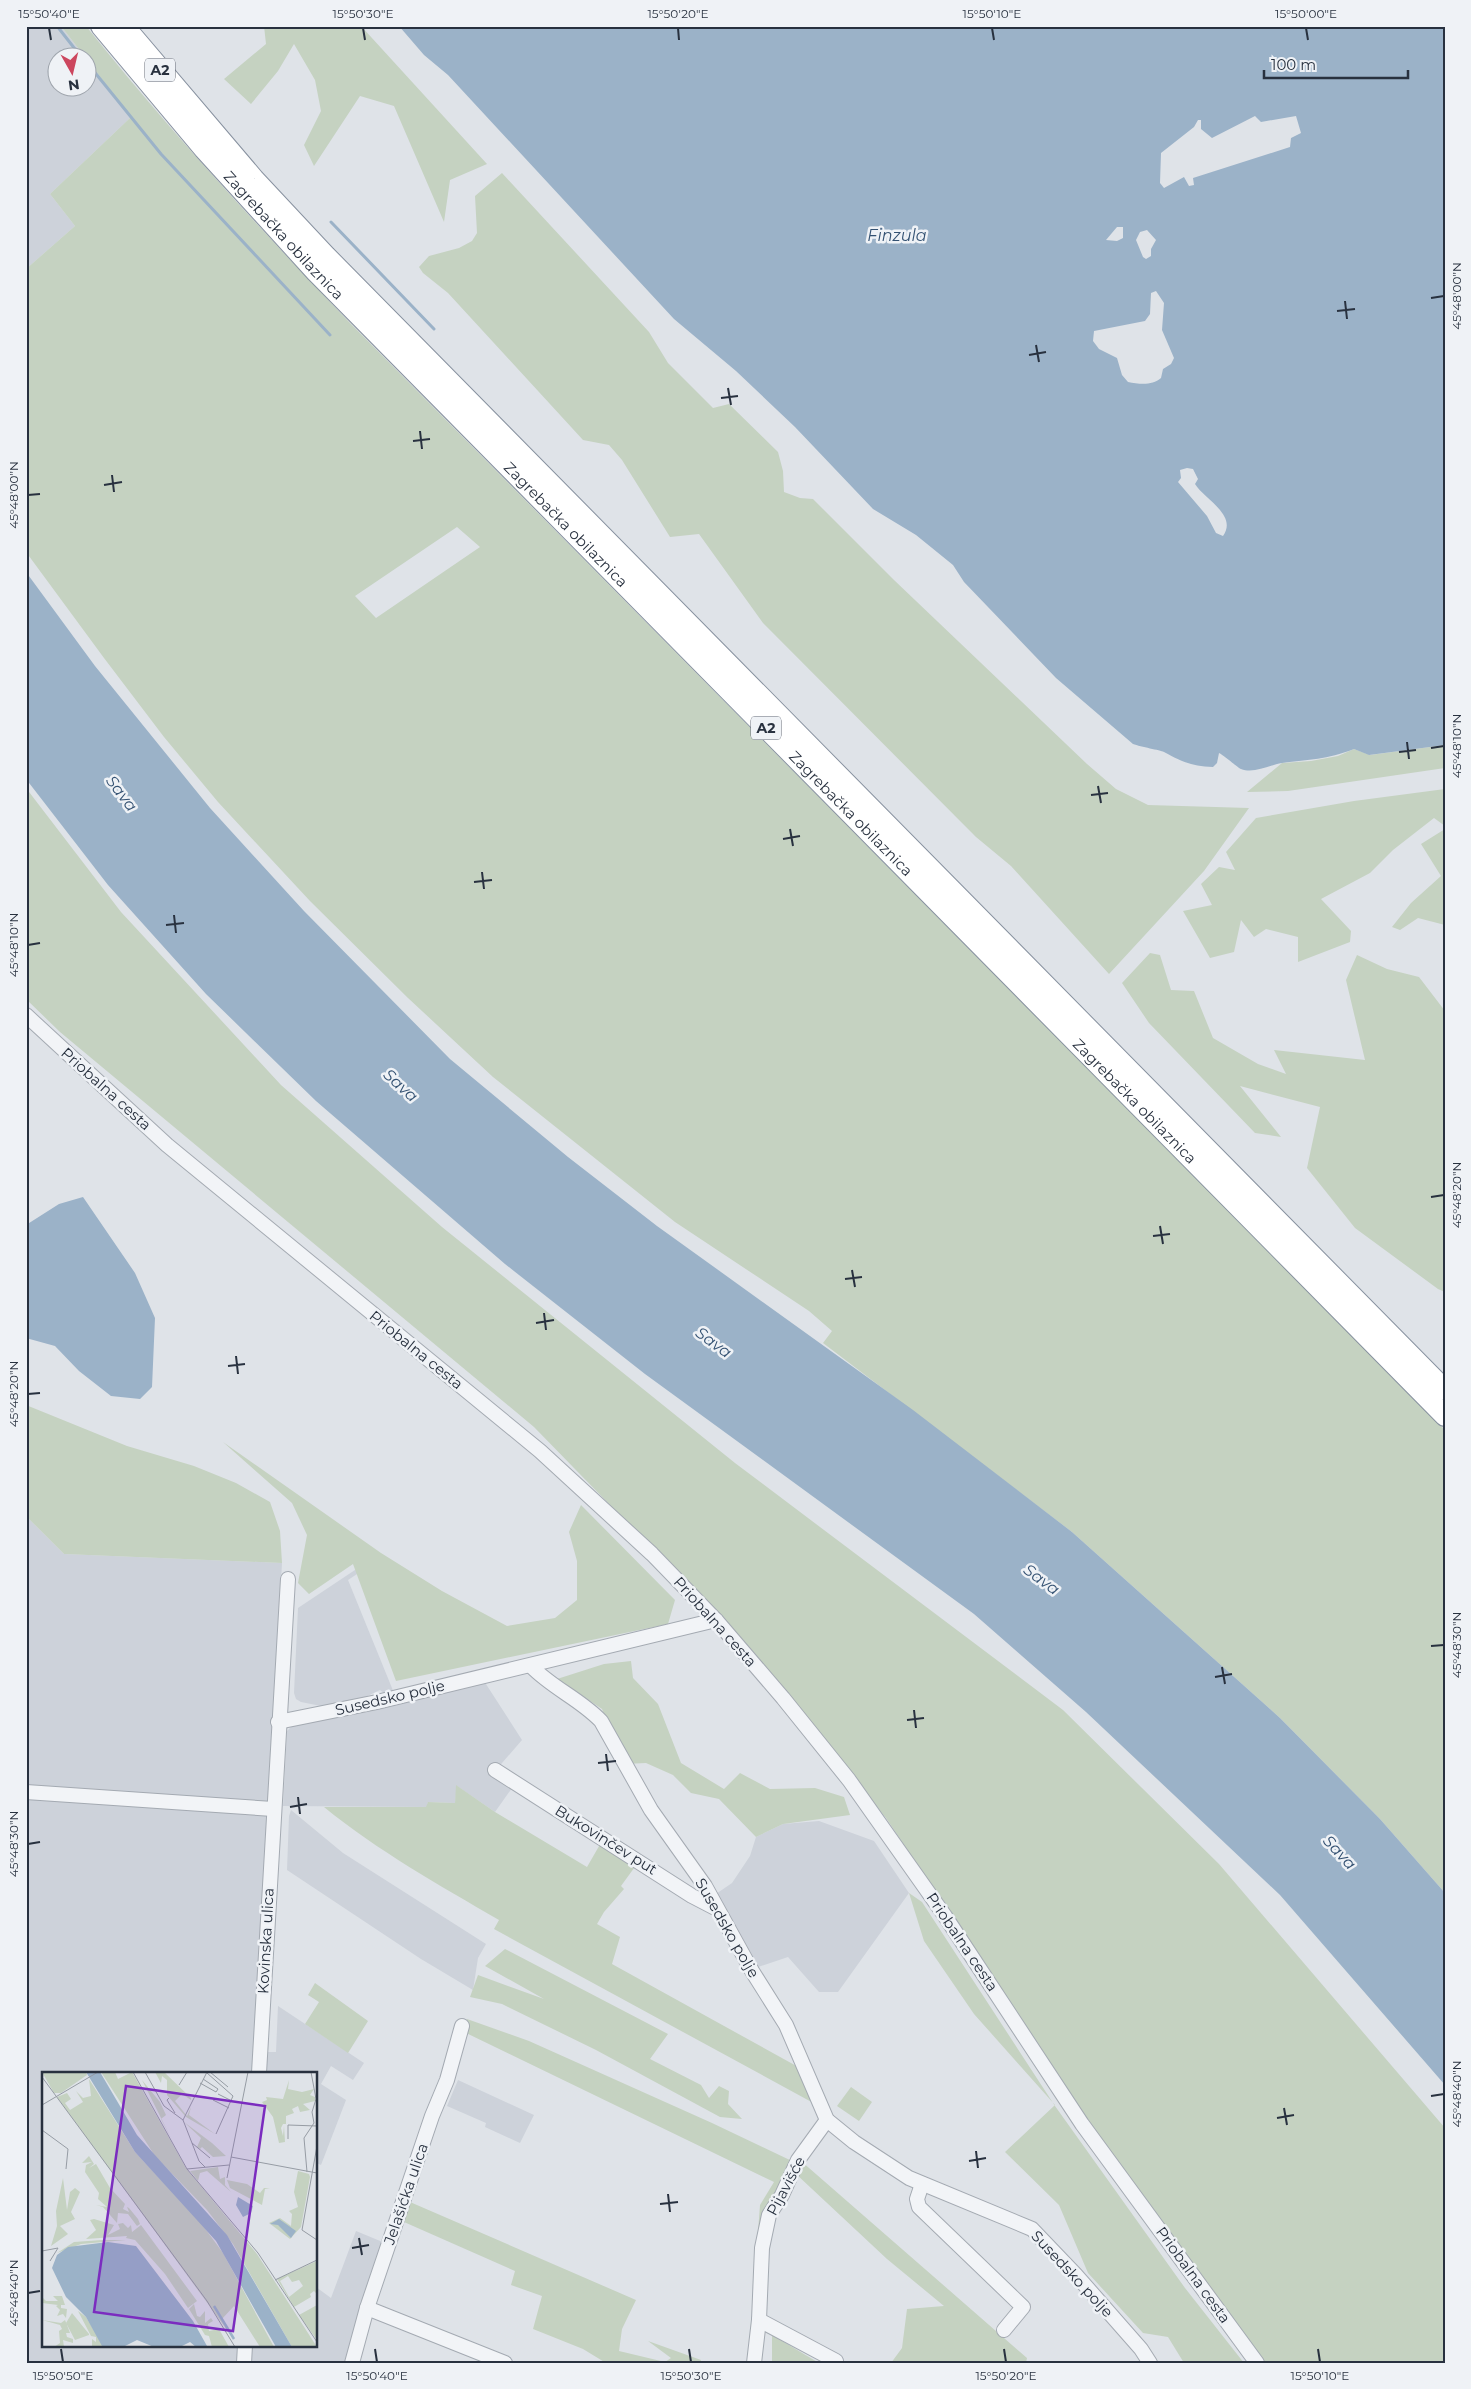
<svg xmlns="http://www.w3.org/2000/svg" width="1471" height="2389" font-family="Montserrat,sans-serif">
	<rect width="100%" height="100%" fill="#dfe3e8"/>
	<g fill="#cdd2da">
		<polygon points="26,26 61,26 85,57 58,58 58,88 88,88 88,61 131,117 50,194 75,226 26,269"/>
		<polygon points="26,1516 64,1554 282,1563 254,2073 44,2073 44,2345 239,2345 238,2363 26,2363"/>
		<polygon points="361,1566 363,1570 348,1580 394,1693 384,1693 380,1690 363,1698 326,1707 301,1702 296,1699 294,1693 298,1608"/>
		<polygon points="484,1681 522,1740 496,1770 517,1781 495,1812 457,1786 455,1803 428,1802 427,1807 283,1806 287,1731 293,1725"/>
		<polygon points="291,1810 343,1853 486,1944 478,1958 473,1990 421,1959 287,1870 289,1816"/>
		<polygon points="819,1821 874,1841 909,1893 838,1992 819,1992 788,1957 755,1968 713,1896 732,1883 750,1856 756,1837 783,1824"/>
		<polygon points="278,2006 364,2063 353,2080 331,2066 321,2084 346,2100 321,2165 316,2163 316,2073 266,2073 267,2052 276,2052"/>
		<polygon points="458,2080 534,2115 520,2143 485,2127 486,2123 447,2106"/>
		<polygon points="356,2231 385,2243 349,2363 250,2363 251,2345 316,2345 316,2287 331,2298"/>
	</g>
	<g fill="#c5d2c1" fill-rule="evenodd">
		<path d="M 61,26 L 86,26 C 169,130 259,228 351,324 L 1445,1430 L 1445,1893 L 1380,1819 L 1280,1718 L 1072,1532 L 823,1343 L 832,1331 L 809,1311 L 675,1222 L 493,1077 L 408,998 L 310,901 L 218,802 L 164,737 L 104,658 L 26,552 L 26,269 L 75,226 L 50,194 L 131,117 L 88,61 L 88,58 L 85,57 ZM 457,527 L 480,547 L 376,618 L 355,596 Z"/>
		<polygon points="264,26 361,26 487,164 450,180 444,222 394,106 360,96 314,166 304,145 321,111 315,80 294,44 278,71 251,104 224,79 266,44"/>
		<polygon points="502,173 649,332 668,363 713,408 729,404 778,452 783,471 784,492 800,498 813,499 894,580 1087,764 1116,789 1148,805 1249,808 1204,871 1109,974 1011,866 976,837 763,623 699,534 670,537 622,460 609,445 583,440 448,293 423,273 419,267 429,256 459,248 472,241 477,233 475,196"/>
		<polygon points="1445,745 1445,768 1288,791 1247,792 1282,763 1311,761 1338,756 1354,749 1370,755"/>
		<polygon points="26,788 121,912 281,1085 442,1227 735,1463 1063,1710 1219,1864 1445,2128 1445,2363 1264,2363 1089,2121 886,1818 728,1626 534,1427 60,1032 26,999"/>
		<polygon points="1445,789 1445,826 1434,818 1393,850 1370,873 1321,899 1351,931 1350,942 1298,962 1298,937 1266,929 1254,937 1241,920 1234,952 1210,958 1183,911 1212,905 1201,884 1219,867 1235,870 1226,852 1256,818 1354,801"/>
		<polygon points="1445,829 1445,925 1418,918 1400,930 1392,927 1411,903 1441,876 1421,844"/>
		<polygon points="1150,953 1160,955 1171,990 1194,991 1213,1038 1258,1064 1286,1074 1274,1050 1365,1060 1346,980 1357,955 1387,969 1419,977 1445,1011 1445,1292 1438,1289 1355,1228 1307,1168 1320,1107 1240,1086 1281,1137 1255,1133 1149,1023 1122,983"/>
		<polygon points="26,1405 127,1446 194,1466 236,1483 270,1502 280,1531 282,1563 64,1554 26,1516"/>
		<polygon points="223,1442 381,1553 442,1591 507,1626 555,1618 577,1600 577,1561 569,1532 581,1505 675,1600 668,1624 396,1681 353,1564 309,1594 298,1583 307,1535 292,1503"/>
		<polygon points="631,1661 633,1678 658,1704 681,1763 724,1789 740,1773 770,1789 815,1788 844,1797 850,1815 783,1824 756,1837 719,1799 691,1793 673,1775 646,1763 625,1764 602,1709 557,1679 604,1664"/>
		<path d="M 456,1785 L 495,1812 L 587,1867 L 602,1841 L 637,1864 L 621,1886 L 624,1889 L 604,1912 L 597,1924 L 620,1937 L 612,1964 L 800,2068 L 817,2105 L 494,1929 L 499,1920 C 439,1885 378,1851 324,1807 L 426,1807 L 428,1802 L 455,1803 Z"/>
		<polygon points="909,1893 922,1902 1055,2106 1185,2288 1244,2363 1184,2363 1168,2337 1143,2333 1088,2273 1059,2205 1005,2152 1055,2105 974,2014 924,1941"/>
		<polygon points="505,1949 668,2034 650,2059 701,2085 709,2098 719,2086 729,2091 728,2104 742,2119 720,2117 596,2050 502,2004 470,1997 478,1975 544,1999 485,1966"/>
		<polygon points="315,1983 368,2021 348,2053 305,2024 319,2002 308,1995"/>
		<polygon points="467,2019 529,2041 712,2123 794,2162 756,2259 760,2205 774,2182 462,2031"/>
		<polygon points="851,2087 872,2102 859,2121 837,2106"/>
		<polygon points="801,2161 1027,2358 1026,2363 891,2363 902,2348 907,2309 944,2306 887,2259 796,2174"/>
		<polygon points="410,2202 636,2300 622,2329 619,2351 665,2362 671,2358 648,2341 701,2360 700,2363 606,2363 583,2349 533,2329 542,2296 511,2285 515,2271 404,2222"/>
		<polygon points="772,2335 819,2363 772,2363"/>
	</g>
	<g fill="#9bb2c8" fill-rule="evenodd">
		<path d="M 399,26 L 1445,26 L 1445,745 L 1369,755 L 1354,749 C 1326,760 1310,759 1282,763 C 1269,765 1254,774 1241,769 C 1238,768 1225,756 1219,753 L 1217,763 L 1213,767 C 1192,766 1182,762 1164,752 C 1160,750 1141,747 1133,744 L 1056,678 L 964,582 L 953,565 L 916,535 L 873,509 L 795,427 L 736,371 L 674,319 L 448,75 L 424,55 ZM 1255,116 L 1261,122 L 1296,116 L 1301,133 L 1291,138 L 1290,147 L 1193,178 L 1194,185 L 1189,186 L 1184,177 L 1164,188 L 1160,183 L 1161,153 L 1194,127 L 1198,120 L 1201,120 L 1201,129 L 1212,138 ZM 1117,227 L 1123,227 L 1123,238 L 1117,241 L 1106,240 ZM 1147,230 L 1156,240 L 1151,249 L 1151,256 L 1146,259 L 1143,257 L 1136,240 L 1140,232 ZM 1156,291 L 1164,303 L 1162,330 L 1174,358 L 1171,364 L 1163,369 L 1161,378 C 1152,386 1139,384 1128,382 L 1122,375 L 1117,358 L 1099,349 L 1093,341 L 1094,331 L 1145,321 L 1150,314 L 1151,293 ZM 1187,468 L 1193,469 L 1198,479 L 1195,484 C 1204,499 1238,515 1223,536 L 1216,533 L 1207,516 L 1178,482 L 1181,478 L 1180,470 Z"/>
		<polygon points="26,572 95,666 210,808 304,911 450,1059 568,1157 657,1226 913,1410 1072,1532 1280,1718 1380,1819 1445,1893 1445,2085 1280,1895 1086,1712 974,1614 645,1374 505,1264 316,1101 206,994 108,885 26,779"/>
		<polygon points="83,1197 135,1273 155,1318 152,1387 140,1399 111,1396 79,1371 55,1346 26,1338 26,1225 59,1204"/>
	</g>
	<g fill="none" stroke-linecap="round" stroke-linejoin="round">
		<g stroke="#9bb2c8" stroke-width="3">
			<polyline points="57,26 82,58"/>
			<polyline points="88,64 161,154 330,335"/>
			<polyline points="331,222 434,329"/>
		</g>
		<defs>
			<g id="minor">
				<polyline points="26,1015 167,1145 540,1451 652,1554 716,1620 783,1698 849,1780 945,1916 1082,2124 1257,2363"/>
				<path d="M 531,1666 C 552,1688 580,1699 601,1721 L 651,1810 L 705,1886 L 752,1971 L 786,2025 L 827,2120 L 854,2142 L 909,2178 L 1032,2229 L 1076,2275 L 1141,2349 L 1150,2363"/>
				<polyline points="278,1722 377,1702 716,1620"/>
				<polyline points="495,1770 692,1896 717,1909"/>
				<polyline points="26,1792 273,1809"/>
				<polyline points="259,2073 288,1579"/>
				<polyline points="922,2184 917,2199 919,2207 1023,2307 1004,2330"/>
				<polyline points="367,2308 505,2363"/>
				<polyline points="759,2320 836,2361"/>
				<polyline points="244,2363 245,2345"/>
				<polyline points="352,2363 367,2308 432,2116 447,2080 462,2026"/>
				<polyline points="754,2363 759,2320 762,2248 769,2215 782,2195 798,2160 827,2120"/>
			</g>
			<g id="highway">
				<path id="s1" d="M 101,26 L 204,149 L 316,272 L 1445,1416"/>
				<polyline points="124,26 254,179 326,256 1445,1390"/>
			</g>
		</defs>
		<use href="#minor" stroke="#a4aab2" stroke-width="16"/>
		<use href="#highway" stroke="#87919f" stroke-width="22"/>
		<use href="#minor" stroke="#f2f4f7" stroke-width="14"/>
		<use href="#highway" stroke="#fff" stroke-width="20"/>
	</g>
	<path fill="none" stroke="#28313f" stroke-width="2" d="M 49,28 L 51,40M 363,28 L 365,40M 678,28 L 679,40M 992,28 L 994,40M 1306,28 L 1308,40M 1431,298 L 1444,296M 1345,301 L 1347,319M 1337,311 L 1355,309M 1036,345 L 1039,362M 1029,355 L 1046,352M 728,388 L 731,405M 721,398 L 738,396M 420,431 L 422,449M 413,441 L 430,439M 112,475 L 114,492M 104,485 L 122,482M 28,495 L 40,494M 1407,742 L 1409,759M 1431,748 L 1444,746M 1399,752 L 1416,750M 1098,786 L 1101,803M 1091,795 L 1108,793M 790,829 L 793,846M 783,839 L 800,836M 482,872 L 484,889M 474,882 L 492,880M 174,915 L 176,933M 166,925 L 184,923M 28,945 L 40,943M 1431,1197 L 1444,1195M 1160,1226 L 1163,1244M 1153,1236 L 1170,1234M 852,1270 L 855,1287M 845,1279 L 862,1277M 544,1313 L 546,1330M 536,1323 L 554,1320M 236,1356 L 238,1374M 228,1366 L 245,1364M 28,1394 L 40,1393M 1431,1646 L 1444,1645M 1222,1667 L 1225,1684M 1215,1677 L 1232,1674M 914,1710 L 916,1728M 907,1720 L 924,1718M 606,1754 L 608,1771M 598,1763 L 616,1761M 298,1797 L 300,1814M 290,1807 L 307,1804M 28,1844 L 40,1842M 1431,2096 L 1444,2094M 1284,2108 L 1287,2125M 1277,2118 L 1294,2115M 976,2151 L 978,2168M 969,2161 L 986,2158M 668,2194 L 670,2212M 660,2204 L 678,2202M 359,2238 L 362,2255M 352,2248 L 369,2245M 28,2293 L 40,2291M 61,2349 L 63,2362M 375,2349 L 377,2362M 689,2349 L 691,2362M 1004,2349 L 1006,2362M 1318,2349 L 1320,2362"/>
	<g text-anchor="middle" stroke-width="5" stroke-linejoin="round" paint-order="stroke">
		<g fill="#eff2f6" stroke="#646b76" stroke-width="1">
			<rect x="145" y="58.5" width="30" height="23" rx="4"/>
			<rect x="751" y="716.5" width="30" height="23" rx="4"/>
		</g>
		<g font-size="14" font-weight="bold" fill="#28313f">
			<text x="160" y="75">A2</text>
			<text x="766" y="733">A2</text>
		</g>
		<g font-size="15" fill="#28313f" stroke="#eff2f6">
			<text dy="5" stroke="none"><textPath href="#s1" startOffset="278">Zagrebačka obilaznica</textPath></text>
			<text dy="5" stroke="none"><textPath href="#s1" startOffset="682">Zagrebačka obilaznica</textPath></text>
			<text dy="5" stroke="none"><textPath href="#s1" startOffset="1088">Zagrebačka obilaznica</textPath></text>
			<text transform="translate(106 1089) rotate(42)" y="5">Priobalna cesta</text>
			<text dy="5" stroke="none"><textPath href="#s1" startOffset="1492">Zagrebačka obilaznica</textPath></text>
			<text transform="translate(416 1350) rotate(39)" y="5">Priobalna cesta</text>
			<text transform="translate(715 1622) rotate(48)" y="5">Priobalna cesta</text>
			<text transform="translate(390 1698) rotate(-13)" y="5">Susedsko polje</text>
			<text transform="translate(606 1840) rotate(32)" y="5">Bukovinčev put</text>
			<text transform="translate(727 1928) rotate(60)" y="5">Susedsko polje</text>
			<text transform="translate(266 1941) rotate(-87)" y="5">Kovinska ulica</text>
			<text transform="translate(962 1942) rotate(56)" y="5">Priobalna cesta</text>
			<text transform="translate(786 2186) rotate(-62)" y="5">Pijavišće</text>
			<text transform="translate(406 2194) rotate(-71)" y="5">Jelašićka ulica</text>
			<text transform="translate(1072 2274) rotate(47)" y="5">Susedsko polje</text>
			<text transform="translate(1193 2275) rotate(54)" y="5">Priobalna cesta</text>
		</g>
		<g font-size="16" font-style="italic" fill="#335172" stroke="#eff2f6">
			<text x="897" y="241">Finzula</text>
			<text transform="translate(122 793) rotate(53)" y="6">Sava</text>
			<text transform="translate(401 1085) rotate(42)" y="6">Sava</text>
			<text transform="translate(714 1342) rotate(36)" y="6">Sava</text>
			<text transform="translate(1042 1579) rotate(36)" y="6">Sava</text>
			<text transform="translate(1340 1852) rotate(47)" y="6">Sava</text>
		</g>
	</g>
	<g transform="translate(42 2072)">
		<rect width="275" height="275" fill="#dfe3e8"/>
		<path d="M 0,0 L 44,0 L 45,3 L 19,21 L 12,21 ZM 59,0 L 73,0 L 76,7 L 90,0 L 144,96 L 215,182 L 275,275 L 250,275 L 191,172 L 165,138 L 113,84 ZM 113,0 L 122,0 L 149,26 L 149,28 L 140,22 L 133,29 L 145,44 L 149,35 L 147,43 L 173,62 L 144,45 L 125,23 L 125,8 L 120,4 L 119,11 ZM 47,7 L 93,80 L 159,151 L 181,181 L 232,275 L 218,275 L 192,234 L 180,247 L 193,269 L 15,25 L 25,21 L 29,27 L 23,31 L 28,38 L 41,30 L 34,19 L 41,26 L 49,24 ZM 100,8 L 118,30 L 124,43 L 119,47 L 130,68 ZM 247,8 L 246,17 L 260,20 L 272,17 L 268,23 L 273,25 L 273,29 L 261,32 L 268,38 L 258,40 L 256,34 L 250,37 L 252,41 L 244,44 L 244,52 L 241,52 L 239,56 L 241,64 L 242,54 L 243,70 L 237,71 L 231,45 L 220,30 L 225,28 L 224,25 L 241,27 ZM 142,50 L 170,71 L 184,84 L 171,85 L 160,75 L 158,77 L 155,75 L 159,66 ZM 47,84 L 52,92 L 47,96 L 54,92 L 68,116 L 83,132 L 81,137 L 87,140 L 85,135 L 87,136 L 96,147 L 98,152 L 95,154 L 86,142 L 76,141 L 75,151 L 61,135 L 54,133 L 65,135 L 56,127 L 57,121 L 43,100 L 44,93 L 50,90 L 40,91 ZM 176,95 L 178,107 L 183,105 L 183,113 L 189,120 L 165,99 L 158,101 L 156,109 L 148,99 ZM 256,99 L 267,102 L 268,105 L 259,155 L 248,167 L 227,151 L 238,146 L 249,154 L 250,142 L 247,139 L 256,135 L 252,120 ZM 21,106 L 25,138 L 28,120 L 33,116 L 38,120 L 29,140 L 33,147 L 18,154 L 26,162 L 9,174 L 15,154 L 14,139 ZM 185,108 L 205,112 L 218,121 L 222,116 L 228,116 L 223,117 L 220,133 L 188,116 ZM 52,147 L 72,153 L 66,163 L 78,157 L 76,152 L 81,151 L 86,156 L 89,153 L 90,160 L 99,153 L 155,229 L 146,236 L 123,202 L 93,168 L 84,166 L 85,164 L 44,167 L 54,158 L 48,148 ZM 60,168 L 84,168 L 39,172 L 15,181 L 32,170 ZM 275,189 L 275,222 L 272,219 L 268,222 L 269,225 L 252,235 L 235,207 ZM 246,204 L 250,210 L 257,208 L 261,214 L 247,225 L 238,209 ZM 11,224 L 20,224 L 23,233 L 19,233 L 19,236 L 25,237 L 24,246 L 21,242 L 15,244 L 18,238 L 14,234 L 16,233 L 0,231 L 0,225 L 4,229 L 16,229 ZM 152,232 L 155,244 L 158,245 L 163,239 L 163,251 L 169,246 L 171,249 L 166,252 L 167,259 L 177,257 L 187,275 L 170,275 L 167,264 L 163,263 L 147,237 ZM 275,233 L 275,268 L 257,243 ZM 36,239 L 44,245 L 62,275 L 50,275 L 50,267 L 54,270 L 54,265 L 49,264 ZM 30,241 L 47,262 L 47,263 L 33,268 L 24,251 ZM 0,248 L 19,251 L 23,248 L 28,261 L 24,261 L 25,265 L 31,267 L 31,271 L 21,268 L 22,275 L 12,275 L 18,271 L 17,259 L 20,257 L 18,253 Z" fill="#c5d2c1" fill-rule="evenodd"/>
		<path d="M 44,0 L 58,0 L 95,63 L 185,163 L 250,275 L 234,275 L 174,169 L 93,80 ZM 196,125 L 211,134 L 209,141 L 201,145 L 194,133 ZM 237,147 L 254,159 L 249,166 L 236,153 L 228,152 ZM 66,170 L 94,174 L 151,249 L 165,274 L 154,275 L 148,270 L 138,275 L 112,275 L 95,268 L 81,275 L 60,274 L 44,245 L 24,225 L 10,196 L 15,183 L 26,175 Z" fill="#9bb2c8"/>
		<path fill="none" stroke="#9bb2c8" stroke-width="2.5" d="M 172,234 L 192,267"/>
		<path fill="none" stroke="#969ca4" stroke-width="1" d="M 91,0 L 145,97 L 216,181 L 275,270M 103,0 L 122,34 L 141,48 L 157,89 L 163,95M 168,0 L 186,15M 165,1 L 191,24 L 174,62M 0,5 L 165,229 L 193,275M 158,11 L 174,20 L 176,17 L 161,7M 137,13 L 145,0M 176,22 L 190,29M 127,26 L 125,28 L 133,41M 171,28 L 187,36M 0,33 L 56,0M 141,48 L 165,0M 0,58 L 26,77 L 24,97M 246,67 L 246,53 L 275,54M 150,71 L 168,86M 275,74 L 260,158 L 275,168M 189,85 L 275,101M 145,97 L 187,93M 265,100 L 262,66 L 272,51 L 270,40 L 274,27 L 269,0M 185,106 L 206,0M 0,179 L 16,176M 8,189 L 16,176M 233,208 L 275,188"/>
		<path fill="#7b2cbf" fill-opacity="0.15" stroke="#7b2cbf" stroke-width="2.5" d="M 84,14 L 223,34 L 191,259 L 52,240 Z"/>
		<rect width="275" height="275" fill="none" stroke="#28313f" stroke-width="2.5"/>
	</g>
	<rect width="1471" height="2389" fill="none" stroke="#eff2f6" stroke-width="55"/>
	<g transform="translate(72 72) rotate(172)"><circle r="24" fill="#eff2f6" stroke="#9fa5ad"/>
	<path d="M0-4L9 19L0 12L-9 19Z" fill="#cc465e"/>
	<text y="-8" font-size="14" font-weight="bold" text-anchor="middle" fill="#28313f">N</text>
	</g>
	<path d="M1264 70v8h144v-8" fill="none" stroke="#28313f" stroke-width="2.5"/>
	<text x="1271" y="70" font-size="15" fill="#28313f" stroke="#eff2f6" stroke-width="4" paint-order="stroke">100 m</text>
	<rect x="28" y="28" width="1416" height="2334" fill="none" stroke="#28313f" stroke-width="2"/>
	<g font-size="12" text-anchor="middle" fill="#28313f">
		<text x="49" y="18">15°50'40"E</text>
		<text x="363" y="18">15°50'30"E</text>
		<text x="678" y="18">15°50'20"E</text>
		<text x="992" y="18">15°50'10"E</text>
		<text x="1306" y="18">15°50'00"E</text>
		<text transform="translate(1457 296) rotate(-90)" y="4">45°48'00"N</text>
		<text transform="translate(14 495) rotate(-90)" y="4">45°48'00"N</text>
		<text transform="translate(1457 746) rotate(-90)" y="4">45°48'10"N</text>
		<text transform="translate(14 945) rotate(-90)" y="4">45°48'10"N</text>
		<text transform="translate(1457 1195) rotate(-90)" y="4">45°48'20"N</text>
		<text transform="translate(14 1394) rotate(-90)" y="4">45°48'20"N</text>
		<text transform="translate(1457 1645) rotate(-90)" y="4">45°48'30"N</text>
		<text transform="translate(14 1844) rotate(-90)" y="4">45°48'30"N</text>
		<text transform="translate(1457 2094) rotate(-90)" y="4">45°48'40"N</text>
		<text transform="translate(14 2293) rotate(-90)" y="4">45°48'40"N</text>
		<text x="63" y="2380">15°50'50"E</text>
		<text x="377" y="2380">15°50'40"E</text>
		<text x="691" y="2380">15°50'30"E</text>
		<text x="1006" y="2380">15°50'20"E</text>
		<text x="1320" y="2380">15°50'10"E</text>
	</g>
</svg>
